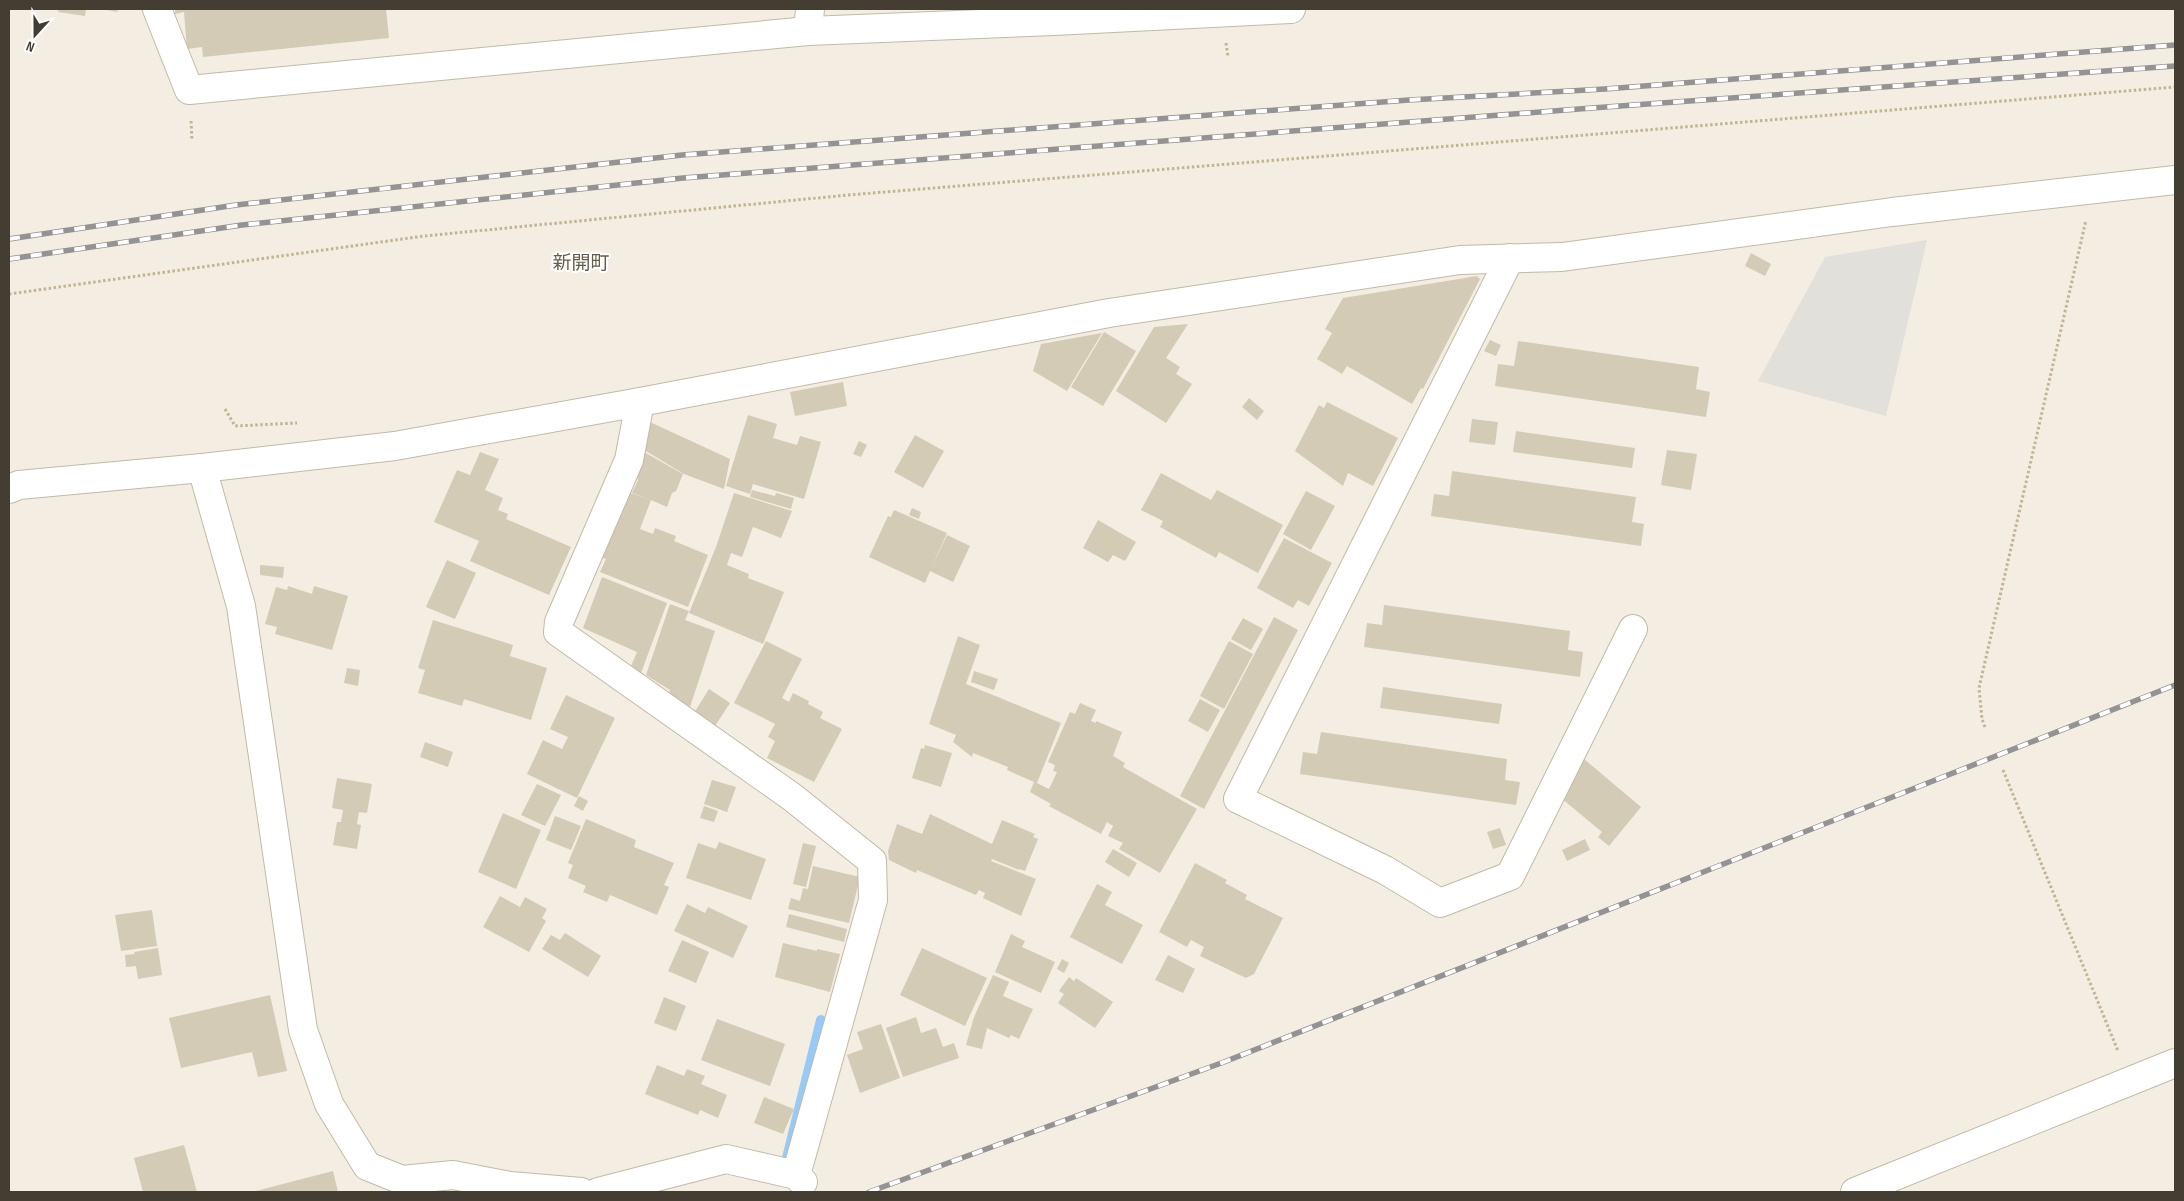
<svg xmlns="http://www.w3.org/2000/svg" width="2184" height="1201" font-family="'Sofia Sans Condensed','Noto Sans JP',sans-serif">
	<rect width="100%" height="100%" fill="#f3eee1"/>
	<polygon fill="#e2e0db" points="1927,240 1886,416 1758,381 1825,257"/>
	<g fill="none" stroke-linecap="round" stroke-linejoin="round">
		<polyline stroke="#97caf6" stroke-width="10" points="786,1162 821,1020"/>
	</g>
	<g fill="#d4cbb6">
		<polygon points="59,9 86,9 85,16 58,12"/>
		<polygon points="102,9 118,9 117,12"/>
		<polygon points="175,9 386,9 389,38 203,57 202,47 187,49 184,12 175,14"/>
		<polygon points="1751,253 1771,264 1765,276 1745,266"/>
		<polygon points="1477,276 1480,279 1423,389 1421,388 1412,404 1347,366 1342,374 1317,359 1332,333 1325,329 1343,298"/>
		<polygon points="1188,324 1166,358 1180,367 1176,374 1192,384 1166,423 1116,391 1154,327"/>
		<polygon points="1104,332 1136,351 1103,406 1071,387"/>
		<polygon points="1102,333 1067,391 1033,371 1041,344"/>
		<polygon points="1490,340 1501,345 1496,356 1484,351"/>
		<polygon points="1518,341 1699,367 1696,389 1710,392 1706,417 1495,386 1498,364 1514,366"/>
		<polygon points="843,382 847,406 795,416 790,392"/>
		<polygon points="1249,398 1264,411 1257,420 1242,407"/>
		<polygon points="1327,402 1398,438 1373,486 1348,473 1343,486 1295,451 1319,405 1324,408"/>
		<polygon points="748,415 777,424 773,438 797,445 800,436 821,442 804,499 753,484 750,494 726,486"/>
		<polygon points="1472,419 1498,422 1495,445 1469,442"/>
		<polygon points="650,422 730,459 724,489 684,474 641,448"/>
		<polygon points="1516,431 1635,448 1632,468 1513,452"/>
		<polygon points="915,435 944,451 923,488 894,472"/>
		<polygon points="859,441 867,445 861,457 853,454"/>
		<polygon points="1667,450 1697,454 1691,490 1661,485"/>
		<polygon points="480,452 499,459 485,490 503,498 498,510 508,514 506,519 571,547 549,595 470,561 479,541 434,522 457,470 470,475"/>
		<polygon points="644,452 683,474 676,491 672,493 667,507 651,500 640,529 653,534 655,528 676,536 674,541 708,555 688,607 600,572 606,559 598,556 624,491 649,499 632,493 638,480 636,470"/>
		<polygon points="1452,471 1636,497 1632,522 1644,524 1641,546 1431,516 1434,494 1449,496"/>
		<polygon points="1161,473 1211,500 1217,490 1283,525 1258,573 1219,552 1216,558 1160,527 1163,521 1141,510"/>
		<polygon points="752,490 775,496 776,493 794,498 791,509 750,497"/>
		<polygon points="1306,491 1335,506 1311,550 1283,534"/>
		<polygon points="734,493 792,511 781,538 753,527 742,557 731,553 727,565 749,574 748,578 784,592 763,644 689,613 716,547"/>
		<polygon points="912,508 921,512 919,519 909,515"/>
		<polygon points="894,510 947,533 932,567 947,535 970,546 953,582 930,571 925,583 869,557 888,516 891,517"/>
		<polygon points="1098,520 1136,542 1125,561 1113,555 1108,562 1083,548"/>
		<polygon points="1284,538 1332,563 1309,606 1298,600 1293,608 1257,588"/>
		<polygon points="447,560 476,573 455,619 426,607"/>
		<polygon points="260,565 284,567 283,578 260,575"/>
		<polygon points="602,577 667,603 641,673 631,666 637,652 583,628"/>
		<polygon points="288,586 312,594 314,586 348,596 332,650 275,634 277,627 265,624 276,587 287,590"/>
		<polygon points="670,604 689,611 685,620 715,631 690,707 669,695 670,690 646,675"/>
		<polygon points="1384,605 1570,631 1568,650 1583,652 1580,677 1364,647 1367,623 1382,625"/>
		<polygon points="1274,617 1298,630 1204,809 1180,796"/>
		<polygon points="1243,618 1263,629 1251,650 1231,639"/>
		<polygon points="433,620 513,645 510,656 547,668 531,720 464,699 462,706 418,693 425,670 418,668"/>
		<polygon points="958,636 980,645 966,684 1061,723 1037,783 1049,789 1057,772 1053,771 1055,765 1048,762 1070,712 1075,714 1080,703 1096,710 1091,721 1096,723 1096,721 1122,732 1113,756 1125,763 1123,767 1197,809 1160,873 1119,849 1123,843 1108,836 1113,826 1107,822 1101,834 1049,806 1051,804 1030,792 1034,782 1007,770 1008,767 973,753 972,757 953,742 956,735 929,724"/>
		<polygon points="766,641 802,659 782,698 789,702 793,693 809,701 808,704 823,712 820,718 842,729 814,782 767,758 775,741 768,737 775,724 734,703"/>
		<polygon points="1229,641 1253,654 1224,709 1200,696"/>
		<polygon points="347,668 360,670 358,686 344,683"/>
		<polygon points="974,671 998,679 994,690 971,682"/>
		<polygon points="1383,687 1502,704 1499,724 1380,708"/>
		<polygon points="709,689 730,703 715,726 694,713"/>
		<polygon points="566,695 615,718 577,798 527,774 543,740 562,749 568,737 550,729"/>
		<polygon points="1200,699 1220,710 1208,732 1188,721"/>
		<polygon points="1321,732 1507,759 1505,780 1520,782 1516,805 1300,774 1303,752 1317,754"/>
		<polygon points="425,742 453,752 448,767 420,757"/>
		<polygon points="925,745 952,753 941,787 912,778 921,748 924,749"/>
		<polygon points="1584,759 1641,807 1609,846 1598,837 1602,832 1555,793"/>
		<polygon points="337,778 372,784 367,813 359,812 357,824 361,825 357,849 333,845 337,822 341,822 343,810 332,808"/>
		<polygon points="712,780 736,787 727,812 704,804"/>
		<polygon points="537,784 561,795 545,826 521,815"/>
		<polygon points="579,796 588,801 583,811 574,806"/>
		<polygon points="704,806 718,811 714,822 700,818"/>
		<polygon points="503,813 541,830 516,889 478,872"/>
		<polygon points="930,814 992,844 1002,820 1035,834 1033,837 1038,839 1025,871 1019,869 1019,870 992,859 991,861 1036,879 1021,916 983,898 985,893 979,890 976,895 917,870 916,873 889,860 888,851 897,824 922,834"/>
		<polygon points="555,816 581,826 571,850 546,840"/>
		<polygon points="586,819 636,840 634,847 674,863 664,885 669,887 657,915 610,895 607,902 583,892 586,886 568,878 573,865 568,863"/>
		<polygon points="1500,828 1506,845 1493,849 1487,832"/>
		<polygon points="1585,839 1590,850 1567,861 1562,850"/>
		<polygon points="719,842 766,859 751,900 686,878 698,843 716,849"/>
		<polygon points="803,843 816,846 806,887 793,884"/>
		<polygon points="1113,849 1137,863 1129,877 1105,862"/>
		<polygon points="1195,863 1227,880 1225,883 1247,895 1245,899 1283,918 1254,974 1246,978 1200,956 1204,947 1191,940 1187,947 1159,932"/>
		<polygon points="813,866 860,877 849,923 788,909 791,898 800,901 803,888 808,889"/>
		<polygon points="1097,884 1112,892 1105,905 1143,925 1122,964 1070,937"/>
		<polygon points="500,896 520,907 525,897 547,909 542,918 546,921 529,952 483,927"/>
		<polygon points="687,904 705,913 708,907 748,926 733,958 674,931"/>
		<polygon points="152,910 157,946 121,951 115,915"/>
		<polygon points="789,914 847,929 844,942 786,927"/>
		<polygon points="565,933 601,956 588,977 542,949 551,935 560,940"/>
		<polygon points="1011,934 1025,941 1022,947 1055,962 1041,993 995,972"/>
		<polygon points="682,940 709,952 696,983 668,971"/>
		<polygon points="783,943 817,951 817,949 840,954 830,992 775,977"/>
		<polygon points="158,948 162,975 138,979 136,966 126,967 125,955 135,954 134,952"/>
		<polygon points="922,948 987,978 965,1026 900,995"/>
		<polygon points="1168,955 1195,969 1183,993 1155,980"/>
		<polygon points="1062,959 1069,963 1064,973 1057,969"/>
		<polygon points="993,975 1009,982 1003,996 1033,1009 1019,1039 1011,1035 1009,1038 987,1028 982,1049 966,1045 974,1017"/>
		<polygon points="1069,977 1074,981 1076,978 1113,1002 1095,1028 1058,1003 1064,994 1059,991"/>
		<polygon points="270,995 287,1071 258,1077 252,1052 181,1068 169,1018"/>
		<polygon points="664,997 686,1006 676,1031 654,1023"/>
		<polygon points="916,1017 921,1033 936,1028 943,1047 954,1043 959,1058 903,1077 886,1028"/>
		<polygon points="717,1019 785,1044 770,1086 701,1060"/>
		<polygon points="881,1024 900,1078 860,1093 847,1055 863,1049 857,1032"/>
		<polygon points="657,1065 684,1076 687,1069 705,1076 701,1084 727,1095 718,1118 700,1110 698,1115 645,1094"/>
		<polygon points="764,1097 794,1109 783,1134 754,1123"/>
		<polygon points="184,1145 197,1192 143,1192 134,1158"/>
		<polygon points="333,1171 338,1192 252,1192"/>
	</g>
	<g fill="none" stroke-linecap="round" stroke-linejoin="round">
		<defs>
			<g id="minor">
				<polyline points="157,9 189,90 808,31 1054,21 1291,9"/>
				<polyline points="808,31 810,9"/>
				<polyline points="1510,258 1238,799 1385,870 1440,903 1510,876 1633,629"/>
				<polyline points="640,402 629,460 559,622 558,632 792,797 872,861 873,900 796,1175 803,1182"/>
				<polyline points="202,468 241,606 303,1030 329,1104 367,1166 402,1180 453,1175 510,1186 581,1192"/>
				<polyline points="9,489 19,485 202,468 395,446 640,402 1109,313 1460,260 1562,257 1892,212 2175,180"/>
				<polyline points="598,1192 726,1159 796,1175"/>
				<polyline points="1855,1192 2175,1063"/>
			</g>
		</defs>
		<use href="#minor" stroke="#c1baa6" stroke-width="30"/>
		<g stroke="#c2b493" stroke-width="3" stroke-dasharray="2.5 2.5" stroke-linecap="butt">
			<polyline points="1226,43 1228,56"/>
			<polyline points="191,121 192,141"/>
			<polyline points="9,294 424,236 848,195 2175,87"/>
			<polyline points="225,409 235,426 297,423"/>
			<polyline points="1985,727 1982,719 1979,688 2086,220"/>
			<polyline points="2003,770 2118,1051"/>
		</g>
		<use href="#minor" stroke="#fff" stroke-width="28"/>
		<defs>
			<g id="rail">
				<polyline points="9,239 236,205 682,155 1409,100 1605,89 2175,45"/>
				<polyline points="9,259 242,225 683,178 1592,108 2175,66"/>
				<polyline points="869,1192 1224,1062 2175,685"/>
			</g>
		</defs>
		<use href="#rail" stroke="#939393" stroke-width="5.5"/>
		<use href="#rail" stroke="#fff" stroke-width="4" stroke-dasharray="11" stroke-linecap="butt"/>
	</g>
	<g text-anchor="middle" stroke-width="4" stroke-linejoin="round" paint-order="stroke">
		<g font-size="19" fill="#685d48" stroke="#fff">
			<text x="581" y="269">新開町</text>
		</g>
	</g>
	<rect width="2184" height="1201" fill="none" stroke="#443e32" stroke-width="20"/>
	<g transform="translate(35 35) rotate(201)" stroke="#ffffff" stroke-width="4" paint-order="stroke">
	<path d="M0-4L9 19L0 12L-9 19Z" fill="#443e32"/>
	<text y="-8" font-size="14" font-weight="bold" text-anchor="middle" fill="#443e32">N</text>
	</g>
</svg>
